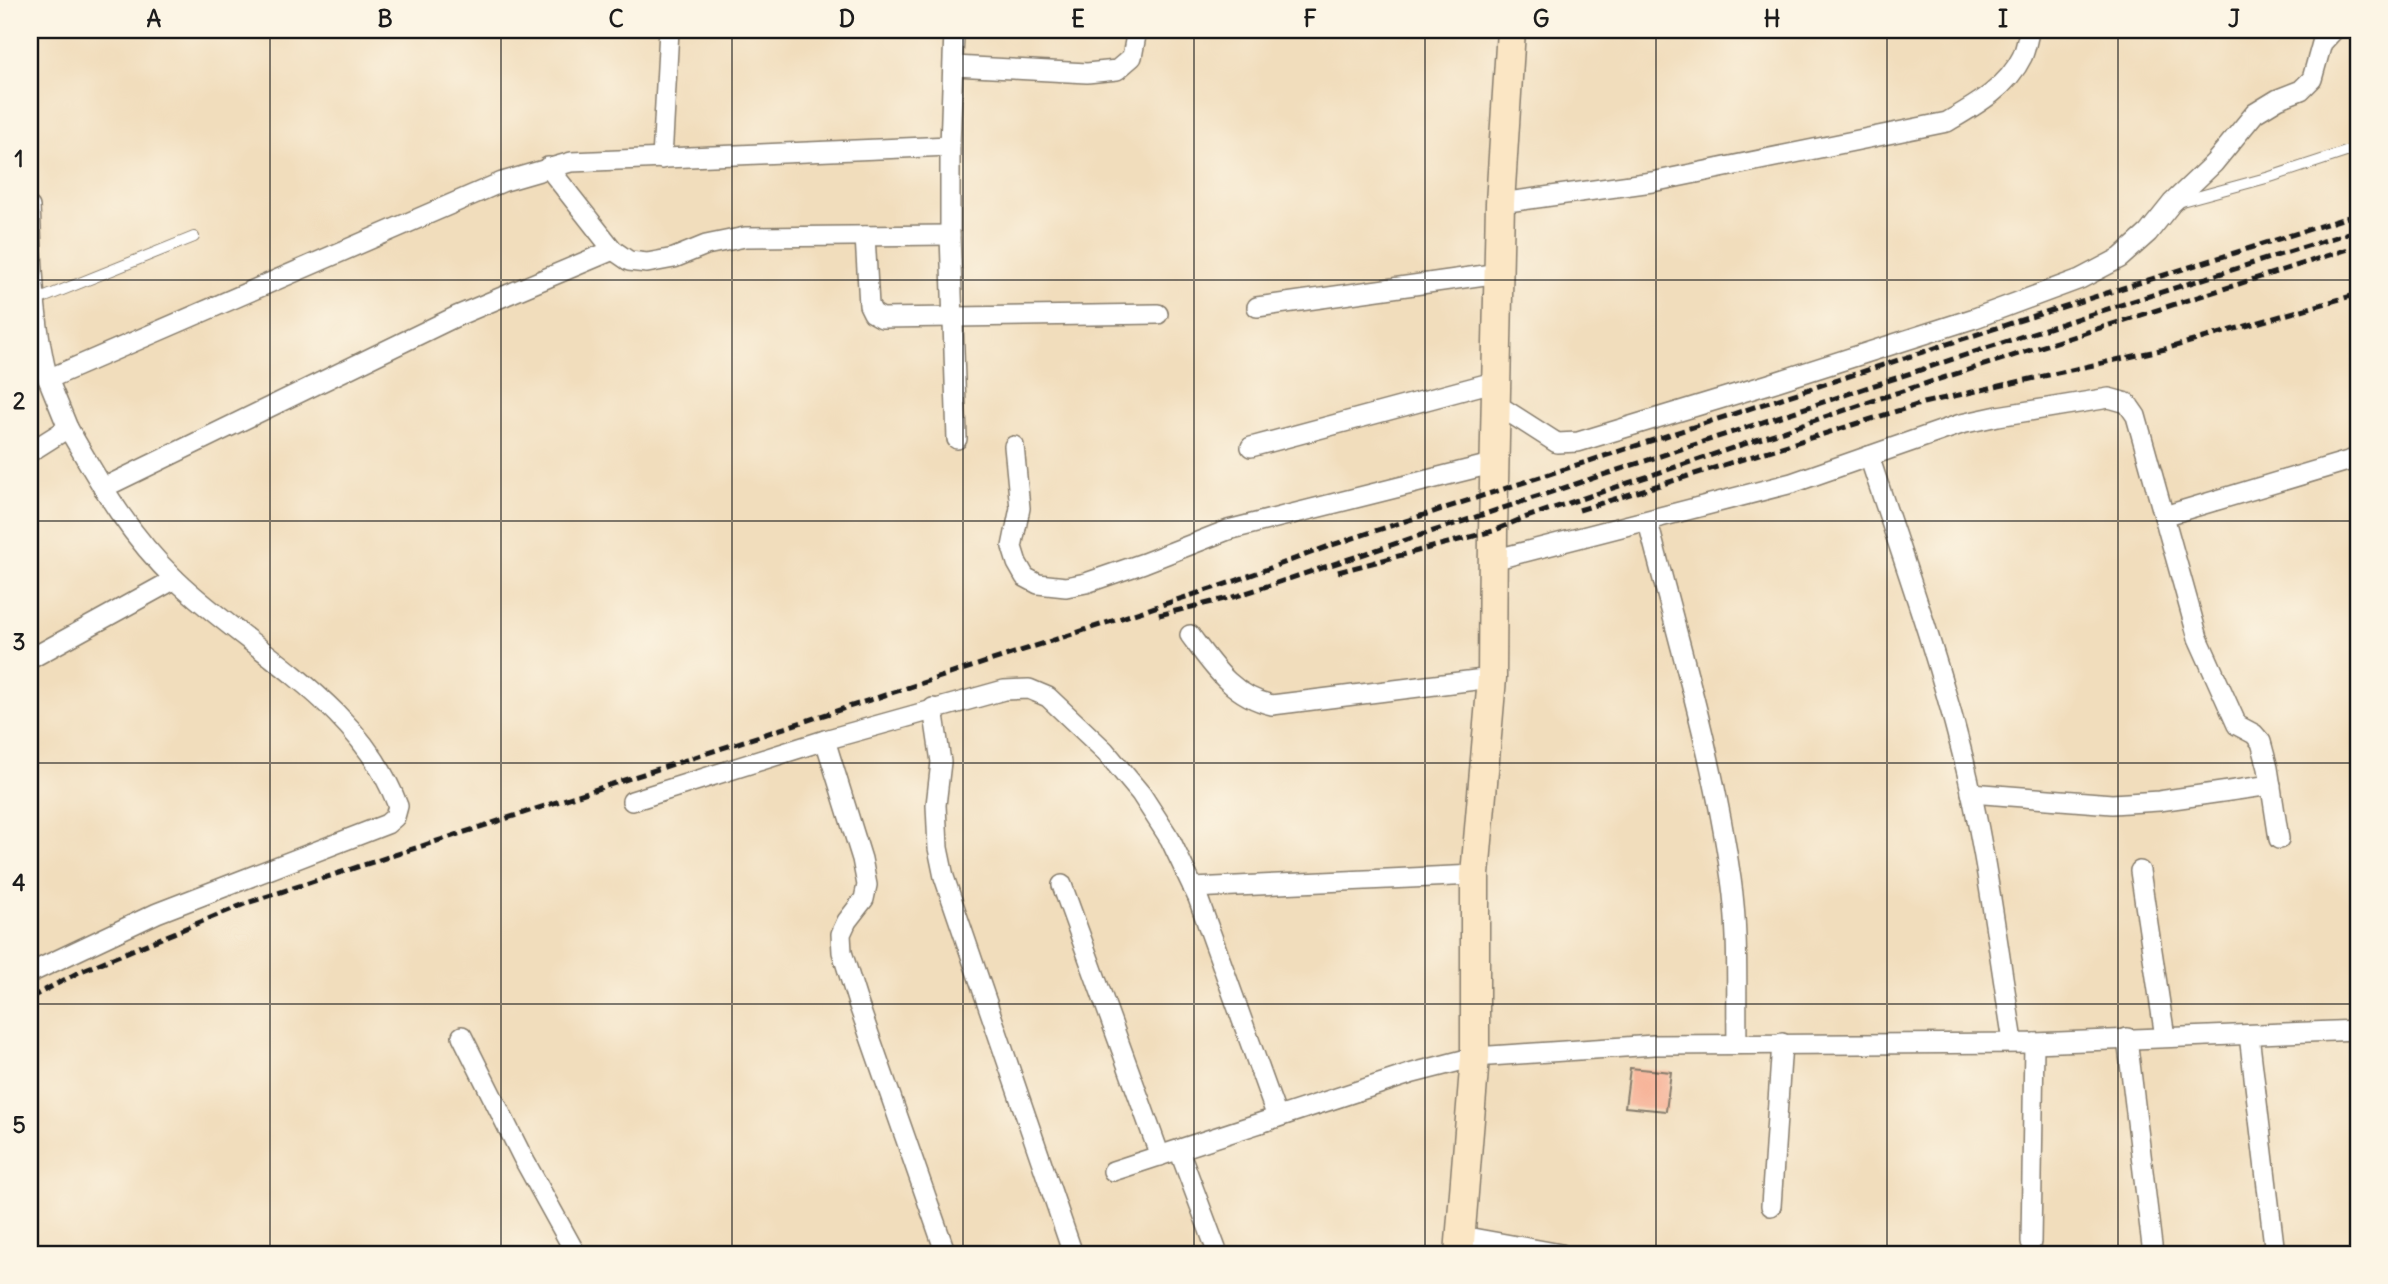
<svg xmlns="http://www.w3.org/2000/svg" width="2388" height="1284" font-family="Delius,sans-serif">
	<rect width="100%" height="100%" fill="#fcf5e5"/>
	<filter id="ink" filterUnits="userSpaceOnUse"><feTurbulence type="fractalNoise" baseFrequency=".0143" numOctaves="2"/><feDisplacementMap in="SourceGraphic" scale="14" xChannelSelector="R" yChannelSelector="G"/><feConvolveMatrix kernelMatrix="1 2 1 2 8 2 1 2 1" color-interpolation-filters="sRGB"/></filter>
	<filter id="wash" filterUnits="userSpaceOnUse"><feTurbulence type="fractalNoise" baseFrequency=".00686" numOctaves="4" result="noise"/><feDisplacementMap in="SourceGraphic" scale="28" xChannelSelector="R" yChannelSelector="G"/><feGaussianBlur stdDeviation="1.57" result="paint"/><feColorMatrix in="noise" values="0 0 0 0 0 0 0 0 0 0 0 0 0 0 0 0 0 1.4 0 .05"/><feComposite in="paint" operator="in"/></filter>
	<g filter="url(#wash)">
		<rect width="100%" height="100%" fill="#f1ddbc"/>
		<g id="blocks">
			<polygon fill="#f6ad92" points="1630,1068 1671,1072 1666,1111 1625,1107"/>
		</g>
	</g>
	<g filter="url(#ink)">
		<use href="#blocks" fill-opacity="0" stroke="#867c6c" stroke-width="2"/>
		<g fill="none" stroke-linecap="round" stroke-linejoin="round">
			<defs>
				<g id="lane">
					<polyline points="2178,202 2270,177 2358,148"/>
					<polyline points="35,301 194,237"/>
				</g>
				<g id="street">
					<polyline points="954,66 1087,73 1117,70 1132,57 1137,30"/>
					<polyline points="950,146 950,235 957,439"/>
					<polyline points="662,159 669,30"/>
					<polyline points="548,167 613,250 629,261 647,263 674,258 706,245 745,237 950,235"/>
					<path d="M 1500,203 L 1652,182 L 1947,122 C 1976,105 2007,88 2022,57 C 2026,49 2027,38 2030,30"/>
					<path d="M 30,207 C 33,265 33,322 48,379"/>
					<polyline points="865,236 869,305 873,313 882,318 1158,314"/>
					<polyline points="1257,307 1499,273"/>
					<polyline points="1496,404 1557,443 1578,442 1769,384 1975,318 2080,279 2120,258 2148,233 2172,203 2214,163 2255,113 2278,99 2301,90 2312,79 2322,43 2334,30"/>
					<polyline points="1014,446 1020,508 1012,547 1017,563 1025,577 1038,584 1066,587 1086,583 1144,563 1228,530 1495,463"/>
					<polyline points="1251,447 1497,381"/>
					<polyline points="30,452 68,428 48,379 502,182 571,162 950,146 954,30"/>
					<path d="M 1869,456 C 1901,553 1936,650 1961,749 C 1986,845 1997,944 2013,1041"/>
					<polyline points="103,488 457,316 613,250"/>
					<polyline points="2164,516 2358,458"/>
					<path d="M 1648,522 C 1678,640 1714,758 1731,879 C 1739,933 1736,990 1737,1044"/>
					<polyline points="1493,560 1792,483 1961,424 1998,416 2109,398 2127,403 2136,416 2198,638 2237,725 2254,734 2261,742 2268,768 2279,839"/>
					<path d="M 1190,635 C 1213,666 1232,696 1272,705 L 1492,678"/>
					<polyline points="30,659 175,579"/>
					<polyline points="933,708 941,762 936,805 938,848 944,877 1073,1254"/>
					<polyline points="825,740 862,859 867,885 864,899 847,921 841,934 842,952 857,1000 946,1254"/>
					<polyline points="1971,793 2112,804 2159,801 2271,785"/>
					<polyline points="632,801 825,740 1004,690 1029,689 1048,697 1105,751 1141,794 1170,839 1198,898 1277,1117"/>
					<polyline points="2140,871 2165,1037"/>
					<polyline points="1062,885 1160,1156"/>
					<polyline points="1193,888 1475,875"/>
					<path d="M 30,973 L 157,913 L 387,824 L 395,817 L 398,806 C 359,702 252,652 176,580 C 128,534 101,485 68,428"/>
					<polyline points="2249,1035 2275,1254"/>
					<polyline points="462,1036 523,1158 576,1254"/>
					<polyline points="2127,1038 2153,1254"/>
					<polyline points="1179,1150 1218,1254"/>
					<polyline points="1113,1171 1413,1073 1475,1057 1654,1045 2034,1043 2358,1030"/>
					<polyline points="1771,1206 1782,1043"/>
					<polyline points="1461,1236 1561,1254"/>
					<polyline points="2031,1242 2034,1043"/>
				</g>
				<polyline id="secondary" points="1459,1254 1475,1057 1475,875 1492,678 1493,531 1500,203 1511,30"/>
			</defs>
			<use href="#lane" stroke="#867c6c" stroke-width="12"/>
			<use href="#street" stroke="#867c6c" stroke-width="22"/>
			<use href="#secondary" stroke="#867c6c" stroke-width="31"/>
			<use href="#lane" stroke="#fff" stroke-width="10"/>
			<use href="#street" stroke="#fff" stroke-width="19"/>
			<use href="#secondary" stroke="#fbe6c4" stroke-width="28"/>
			<g stroke="#1c1c1c" stroke-width="5" stroke-dasharray="10 5" stroke-linecap="butt">
				<polyline points="1579,510 1923,403 2165,349 2358,294"/>
				<polyline points="1338,572 1493,531 1521,519 1899,392 2358,246"/>
				<polyline points="1159,615 1237,596 2032,333 2358,230"/>
				<polyline points="30,998 81,971 247,903 1235,581 1332,545 2027,318 2358,214"/>
			</g>
		</g>
	</g>
	<path fill="none" stroke="#1c1c1c" stroke-width="2" stroke-opacity="0.55" d="M 270,30 L 270,1254M 501,30 L 501,1254M 732,30 L 732,1254M 963,30 L 963,1254M 1194,30 L 1194,1254M 1425,30 L 1425,1254M 1656,30 L 1656,1254M 1887,30 L 1887,1254M 2118,30 L 2118,1254M 30,280 L 2358,280M 30,521 L 2358,521M 30,763 L 2358,763M 30,1004 L 2358,1004"/>
	<rect width="2388" height="1284" fill="none" stroke="#fcf5e5" stroke-width="77"/>
	<rect x="38" y="38" width="2312" height="1208" fill="none" stroke="#1c1c1c" stroke-width="2.5"/>
	<g font-size="23" text-anchor="middle" font-weight="bold" fill="#1c1c1c">
		<text x="154" y="27">A</text>
		<text x="385" y="27">B</text>
		<text x="616" y="27">C</text>
		<text x="847" y="27">D</text>
		<text x="1078" y="27">E</text>
		<text x="1310" y="27">F</text>
		<text x="1541" y="27">G</text>
		<text x="1772" y="27">H</text>
		<text x="2003" y="27">I</text>
		<text x="2234" y="27">J</text>
		<text x="19" y="167">1</text>
		<text x="19" y="409">2</text>
		<text x="19" y="650">3</text>
		<text x="19" y="891">4</text>
		<text x="19" y="1133">5</text>
	</g>
</svg>
